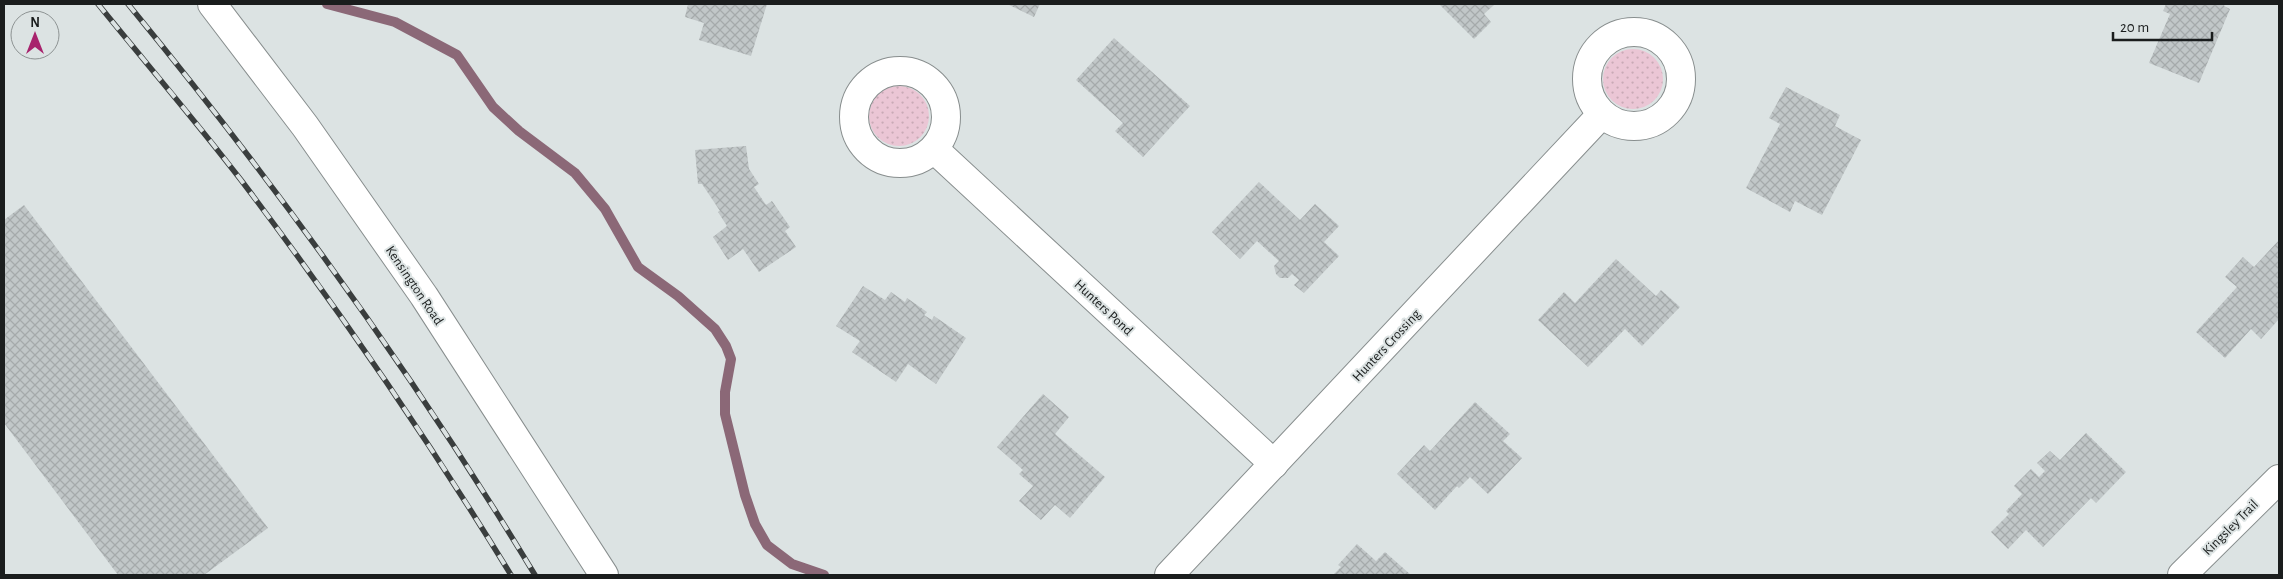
<svg xmlns="http://www.w3.org/2000/svg" width="2283" height="579" font-family="'Alegreya Sans',sans-serif">
	<defs>
		<pattern id="grass-dots" width="8" height="8" patternUnits="userSpaceOnUse" patternTransform="scale(1.25)"><rect width="8" height="8" fill="#ebc6d5"/><path d="M2 2h.1M6 6h.1" fill="none" stroke="#c9aab6" stroke-width="1.8" stroke-linecap="round"/></pattern>
		<pattern id="building-cross-hatch" width="8" height="8" patternUnits="userSpaceOnUse" patternTransform="scale(1.25)"><rect width="8" height="8" fill="#c1c7c8"/><path d="M0 0l8 8M0 8l8-8" fill="none" stroke="#a5aaab"/></pattern>
	</defs>
	<rect width="100%" height="100%" fill="#dce3e3"/>
	<g fill="url(#grass-dots)">
		<circle cx="1633" cy="79" r="30"/>
		<circle cx="899" cy="116" r="30"/>
	</g>
	<g fill="none" stroke-linecap="round" stroke-linejoin="round">
		<polyline stroke="#8b6877" stroke-width="10" points="327,4 395,22 457,55 493,107 519,131 575,173 605,209 638,267 678,296 715,329 726,346 731,359 725,392 725,414 745,495 755,524 767,545 792,564 824,575"/>
	</g>
	<g fill="url(#building-cross-hatch)">
		<polygon points="688,4 767,4 751,56 699,40 704,23 685,17"/>
		<polygon points="1007,4 1040,4 1034,17"/>
		<polygon points="1439,4 1495,4 1484,14 1491,22 1474,39"/>
		<polygon points="2166,4 2225,4 2224,6 2230,9 2199,83 2149,63 2170,14 2163,11"/>
		<polygon points="1114,38 1190,106 1143,157 1115,131 1123,123 1076,80"/>
		<polygon points="1786,87 1840,115 1835,126 1861,140 1822,215 1795,201 1790,212 1746,188 1780,124 1769,118"/>
		<polygon points="746,146 749,169 759,184 754,187 766,205 772,201 790,227 785,231 796,247 759,272 743,249 728,260 713,237 727,226 718,212 720,211 702,184 698,184 695,150"/>
		<polygon points="1259,182 1300,220 1315,204 1339,226 1324,242 1339,256 1304,293 1294,285 1299,280 1292,274 1288,278 1280,278 1276,274 1274,266 1279,261 1257,241 1240,259 1212,232"/>
		<polygon points="24,205 268,528 204,575 118,575 4,423 4,220"/>
		<polygon points="2279,240 2279,319 2261,339 2251,329 2225,358 2196,332 2237,287 2225,277 2243,257 2254,267"/>
		<polygon points="1616,259 1656,296 1661,290 1680,307 1642,346 1625,329 1588,367 1538,320 1564,292 1575,303"/>
		<polygon points="863,286 885,300 891,292 905,302 907,298 927,312 924,315 932,320 934,316 966,338 936,384 908,364 896,382 852,352 860,341 836,326"/>
		<polygon points="1043,394 1069,417 1055,434 1105,477 1070,518 1055,505 1041,520 1019,501 1033,486 1019,474 1023,470 997,447"/>
		<polygon points="1475,402 1510,434 1503,441 1522,458 1488,494 1470,477 1459,488 1457,486 1435,510 1397,474 1424,445 1430,451"/>
		<polygon points="2086,433 2126,472 2096,503 2091,498 2043,547 2026,530 2008,549 1991,532 2009,514 2006,511 2022,494 2014,486 2031,469 2039,477 2045,471 2037,463 2050,451 2060,460"/>
		<polygon points="1357,544 1376,561 1385,552 1411,575 1333,575 1341,567 1338,565"/>
	</g>
	<g fill="none" stroke-linecap="round" stroke-linejoin="round">
		<defs>
			<g id="minor">
				<polyline points="212,4 305,126 424,296 604,575"/>
				<circle cx="1634" cy="79" r="47"/>
				<circle cx="900" cy="117" r="46"/>
				<polyline points="934,149 1274,464"/>
				<polyline points="1169,575 1602,114"/>
				<polyline points="2182,575 2279,479"/>
			</g>
		</defs>
		<use href="#minor" stroke="#888e8e" stroke-width="30"/>
		<use href="#minor" stroke="#fff" stroke-width="28"/>
		<defs>
			<g id="rail">
				<path d="M 98,4 C 145,62 195,120 241,180 C 337,307 428,439 511,575"/>
				<path d="M 128,4 C 276,184 414,375 535,575"/>
			</g>
		</defs>
		<use href="#rail" stroke="#3a3e3e" stroke-width="5.5"/>
		<use href="#rail" stroke="#dce3e3" stroke-width="4" stroke-dasharray="11" stroke-linecap="butt"/>
	</g>
	<g text-anchor="middle" stroke-width="4" stroke-linejoin="round" paint-order="stroke">
		<g font-size="14" fill="#1a1d1d" stroke="#dce3e3">
			<text transform="translate(415 285) rotate(56)" y="5">Kensington Road</text>
			<text transform="translate(1104 307) rotate(43)" y="5">Hunters Pond</text>
			<text transform="translate(1386 345) rotate(-47)" y="5">Hunters Crossing</text>
			<text transform="translate(2230 527) rotate(-45)" y="5">Kingsley Trail</text>
		</g>
	</g>
	<rect width="2283" height="579" fill="none" stroke="#1a1d1d" stroke-width="10"/>
	<g transform="translate(35 35)"><circle r="24" fill="#dce3e3" stroke="#8e9494"/>
	<path d="M0-4L9 19L0 12L-9 19Z" fill="#a8236d"/>
	<text y="-8" font-size="14" font-weight="bold" text-anchor="middle" fill="#1a1d1d">N</text>
	</g>
	<path d="M2113 32v8h99v-8" fill="none" stroke="#1a1d1d" stroke-width="2.5"/>
	<text x="2120" y="32" font-size="15" fill="#1a1d1d" stroke="#dce3e3" stroke-width="4" paint-order="stroke">20 m</text>
</svg>
